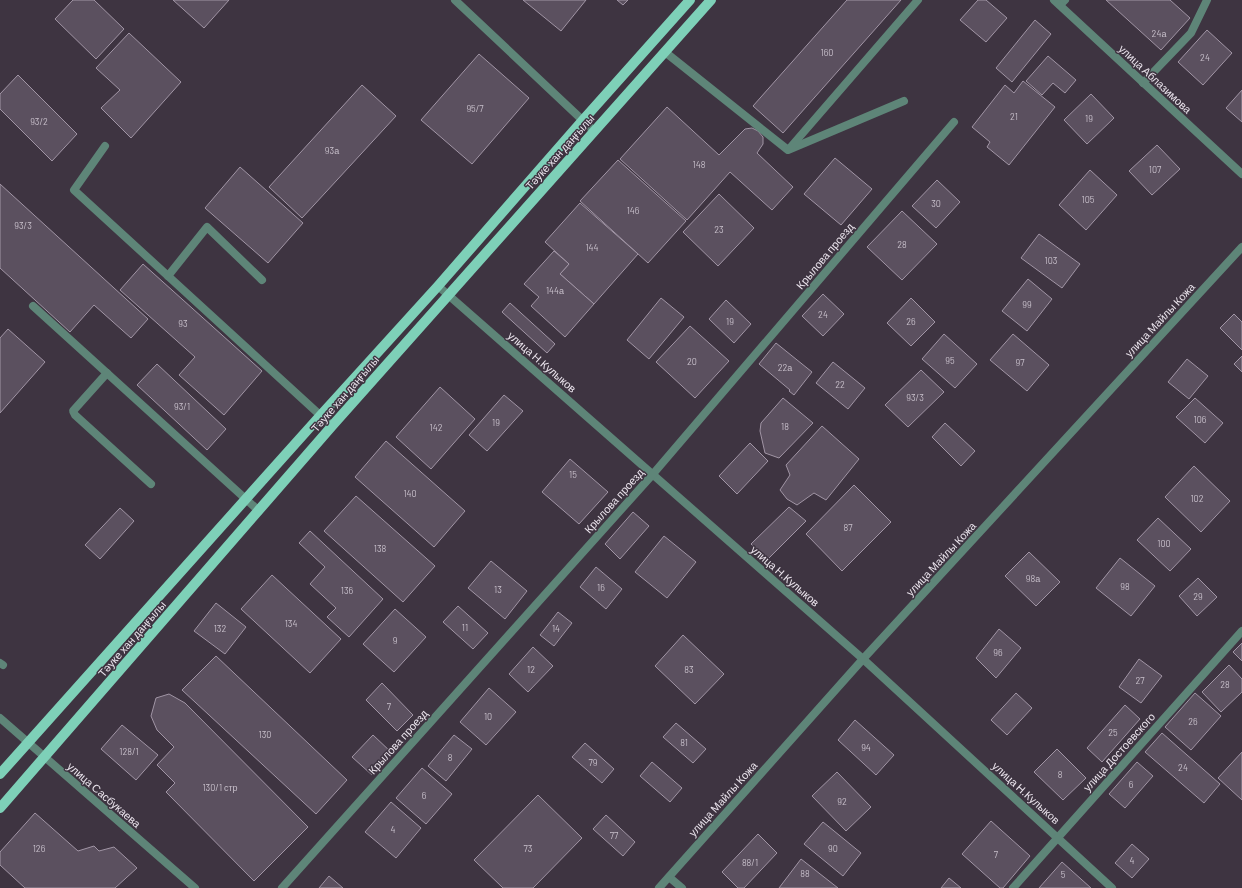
<svg xmlns="http://www.w3.org/2000/svg" width="1242" height="888" font-family="Barlow,sans-serif">
	<rect width="100%" height="100%" fill="#3e3441"/>
	<g fill="#5b505f" stroke="#a195a5">
		<polygon points="73,0 94,0 124,29 96,59 55,19"/>
		<polygon points="173,0 229,0 204,28"/>
		<polygon points="523,0 586,0 561,31"/>
		<polygon points="617,0 628,0 623,5"/>
		<polygon points="847,0 901,0 783,133 753,106"/>
		<polygon points="978,0 986,0 1007,18 986,42 960,20"/>
		<polygon points="1106,0 1170,0 1190,18 1161,50"/>
		<polygon points="1035,20 1051,34 1012,82 996,68"/>
		<polygon points="1207,30 1232,53 1203,85 1178,62"/>
		<polygon points="129,33 181,82 131,138 101,108 120,90 96,68"/>
		<polygon points="479,54 529,98 472,164 421,120"/>
		<polygon points="1048,56 1076,80 1065,93 1053,83 1042,95 1026,81"/>
		<polygon points="18,75 77,134 52,161 0,109 0,94"/>
		<polygon points="1023,81 1055,107 1009,165 987,147 990,142 972,127 1005,85 1014,93"/>
		<polygon points="362,85 396,116 302,218 269,187"/>
		<polygon points="1242,90 1242,122 1226,108"/>
		<polygon points="1091,94 1114,118 1087,144 1064,120"/>
		<polygon points="667,107 719,155 745,129 752,128 758,131 763,137 763,144 757,153 793,187 772,210 730,172 687,220 620,159"/>
		<polygon points="1157,145 1180,169 1152,195 1129,171"/>
		<polygon points="835,158 872,189 841,225 804,194"/>
		<polygon points="618,160 686,221 648,263 580,201"/>
		<polygon points="240,167 303,223 268,263 205,208"/>
		<polygon points="1090,170 1117,195 1086,230 1059,205"/>
		<polygon points="937,180 960,202 936,228 912,206"/>
		<polygon points="0,184 148,319 131,338 94,305 70,332 0,268"/>
		<polygon points="719,194 754,228 718,266 683,232"/>
		<polygon points="580,203 638,254 594,304 560,274 569,264 545,242"/>
		<polygon points="902,211 937,244 902,280 867,247"/>
		<polygon points="1039,234 1080,264 1062,288 1021,258"/>
		<polygon points="554,251 569,264 560,274 594,304 565,337 531,306 539,297 524,284"/>
		<polygon points="143,264 262,371 224,415 179,375 195,357 120,290"/>
		<polygon points="1028,279 1052,299 1027,331 1002,311"/>
		<polygon points="823,294 844,314 823,336 802,316"/>
		<polygon points="661,298 684,317 649,359 627,340"/>
		<polygon points="911,298 935,322 911,346 887,323"/>
		<polygon points="726,300 751,324 734,343 709,319"/>
		<polygon points="510,303 555,344 547,353 502,312"/>
		<polygon points="1234,314 1242,322 1242,350 1220,328"/>
		<polygon points="690,326 729,361 695,398 656,362"/>
		<polygon points="8,329 45,362 0,413 0,338"/>
		<polygon points="944,334 977,364 955,388 922,359"/>
		<polygon points="1013,334 1049,365 1027,391 990,360"/>
		<polygon points="776,343 812,372 794,395 789,391 790,390 759,364"/>
		<polygon points="1242,356 1242,372 1234,364"/>
		<polygon points="1187,359 1208,376 1189,399 1168,382"/>
		<polygon points="833,362 865,388 848,409 816,383"/>
		<polygon points="157,364 226,429 207,450 137,385"/>
		<polygon points="921,370 944,392 908,427 885,405"/>
		<polygon points="440,387 475,419 431,469 396,437"/>
		<polygon points="504,395 523,411 487,451 469,435"/>
		<polygon points="783,398 813,423 779,458 765,453 760,431 761,423"/>
		<polygon points="1195,398 1223,423 1205,443 1176,417"/>
		<polygon points="945,423 975,451 961,466 932,437"/>
		<polygon points="822,426 859,459 826,500 814,493 797,505 787,499 780,490 790,475 786,465"/>
		<polygon points="386,441 465,511 434,547 355,477"/>
		<polygon points="750,443 768,461 737,494 719,476"/>
		<polygon points="570,459 608,492 579,524 542,492"/>
		<polygon points="1194,466 1230,501 1201,532 1165,497"/>
		<polygon points="854,485 891,522 842,571 806,534"/>
		<polygon points="356,496 435,566 403,602 324,531"/>
		<polygon points="789,507 806,521 767,560 751,544"/>
		<polygon points="120,508 134,521 100,559 85,545"/>
		<polygon points="633,512 649,526 620,559 605,544"/>
		<polygon points="1158,518 1191,549 1170,571 1137,540"/>
		<polygon points="310,531 383,599 349,637 327,617 336,608 310,584 325,567 299,543"/>
		<polygon points="664,536 696,562 667,598 635,572"/>
		<polygon points="1029,552 1060,582 1036,606 1005,576"/>
		<polygon points="1120,558 1155,586 1131,616 1096,588"/>
		<polygon points="491,561 527,591 505,619 468,588"/>
		<polygon points="596,567 622,589 606,609 580,587"/>
		<polygon points="272,575 341,639 310,673 241,609"/>
		<polygon points="1198,578 1217,597 1197,616 1179,596"/>
		<polygon points="216,603 246,627 225,654 194,631"/>
		<polygon points="458,606 488,633 473,649 443,622"/>
		<polygon points="395,609 426,637 394,672 363,644"/>
		<polygon points="558,612 572,623 554,646 540,635"/>
		<polygon points="999,629 1021,648 996,678 976,658"/>
		<polygon points="683,635 724,674 695,704 655,666"/>
		<polygon points="1242,643 1242,661 1233,652"/>
		<polygon points="533,647 553,666 528,692 509,674"/>
		<polygon points="216,656 347,780 316,814 182,690"/>
		<polygon points="1139,659 1162,676 1141,703 1119,687"/>
		<polygon points="1229,665 1242,679 1242,692 1221,712 1202,692"/>
		<polygon points="382,683 413,715 397,731 366,700"/>
		<polygon points="489,688 516,712 486,745 460,722"/>
		<polygon points="1016,693 1032,708 1007,735 991,720"/>
		<polygon points="1195,693 1221,716 1191,750 1165,727"/>
		<polygon points="169,694 185,703 308,827 254,881 166,792 175,783 157,765 174,747 157,730 151,716 156,698"/>
		<polygon points="1125,705 1140,719 1102,762 1087,748"/>
		<polygon points="855,720 894,755 876,775 838,740"/>
		<polygon points="676,723 706,749 693,763 663,737"/>
		<polygon points="122,725 158,755 136,780 101,749"/>
		<polygon points="1162,733 1220,784 1204,803 1145,752"/>
		<polygon points="373,735 392,753 372,775 352,757"/>
		<polygon points="454,735 472,749 446,781 428,766"/>
		<polygon points="585,743 614,769 602,783 572,757"/>
		<polygon points="1057,749 1086,778 1063,800 1034,772"/>
		<polygon points="1242,752 1242,800 1218,778"/>
		<polygon points="652,762 682,788 670,802 640,776"/>
		<polygon points="1137,762 1153,776 1125,808 1109,794"/>
		<polygon points="422,768 452,794 426,824 396,798"/>
		<polygon points="837,772 871,807 846,831 812,796"/>
		<polygon points="538,795 582,838 533,888 503,888 474,860"/>
		<polygon points="391,802 421,828 396,858 365,832"/>
		<polygon points="35,813 78,851 94,846 99,851 114,847 137,868 115,888 25,888 0,865 0,852"/>
		<polygon points="606,815 635,842 623,856 593,829"/>
		<polygon points="991,821 1030,856 1003,888 1000,888 962,854"/>
		<polygon points="823,822 861,853 843,876 804,844"/>
		<polygon points="758,834 777,853 744,888 738,888 722,872"/>
		<polygon points="1132,844 1149,859 1132,878 1115,863"/>
		<polygon points="801,859 838,888 779,888"/>
		<polygon points="1062,862 1091,888 1039,888"/>
		<polygon points="329,876 343,888 319,888"/>
		<polygon points="949,878 961,888 941,888"/>
	</g>
	<g fill="none" stroke-linecap="round" stroke-linejoin="round">
		<g stroke="#5e8578" stroke-width="8">
			<polyline points="455,0 594,131"/>
			<polyline points="1060,5 1065,0"/>
			<polyline points="665,52 788,150 904,101"/>
			<polyline points="1143,83 1191,33 1207,0"/>
			<polyline points="105,146 74,190 332,426"/>
			<polyline points="789,149 918,0"/>
			<polyline points="168,276 207,227 262,280"/>
			<polyline points="33,306 259,511"/>
			<polyline points="107,373 73,411 75,415 151,484"/>
			<polyline points="0,663 3,665"/>
			<polyline points="669,877 682,888"/>
		</g>
		<g stroke="#5e8578" stroke-width="8">
			<polyline points="1054,0 1242,174"/>
			<polyline points="438,286 863,659 1112,888"/>
			<polyline points="0,718 195,888"/>
			<polyline points="282,888 653,474 954,122"/>
			<polyline points="659,888 863,659 1242,247"/>
			<polyline points="1013,888 1242,631"/>
		</g>
		<g stroke="#7ed0b8" stroke-width="10">
			<polyline points="0,774 320,416 438,286 583,120 690,0"/>
			<polyline points="0,808 332,426 711,0"/>
		</g>
	</g>
	<g text-anchor="middle" stroke-width="3" stroke-linejoin="round" paint-order="stroke">
		<g font-size="9" fill="#c7bfca">
			<text x="1159" y="37">24а</text>
			<text x="827" y="56">160</text>
			<text x="1205" y="61">24</text>
			<text x="475" y="112">95/7</text>
			<text x="1014" y="120">21</text>
			<text x="1089" y="122">19</text>
			<text x="39" y="125">93/2</text>
			<text x="332" y="154">93а</text>
			<text x="699" y="168">148</text>
			<text x="1155" y="173">107</text>
			<text x="1088" y="203">105</text>
			<text x="936" y="207">30</text>
			<text x="633" y="214">146</text>
			<text x="23" y="229">93/3</text>
			<text x="719" y="233">23</text>
			<text x="902" y="248">28</text>
			<text x="592" y="251">144</text>
			<text x="1051" y="264">103</text>
			<text x="555" y="294">144а</text>
			<text x="1027" y="308">99</text>
			<text x="823" y="318">24</text>
			<text x="730" y="325">19</text>
			<text x="911" y="325">26</text>
			<text x="183" y="327">93</text>
			<text x="950" y="364">95</text>
			<text x="692" y="365">20</text>
			<text x="1020" y="366">97</text>
			<text x="785" y="371">22а</text>
			<text x="840" y="388">22</text>
			<text x="915" y="401">93/3</text>
			<text x="182" y="410">93/1</text>
			<text x="1200" y="423">106</text>
			<text x="496" y="426">19</text>
			<text x="785" y="430">18</text>
			<text x="436" y="431">142</text>
			<text x="573" y="478">15</text>
			<text x="410" y="497">140</text>
			<text x="1197" y="502">102</text>
			<text x="848" y="531">87</text>
			<text x="1164" y="547">100</text>
			<text x="380" y="552">138</text>
			<text x="1033" y="582">98а</text>
			<text x="1125" y="590">98</text>
			<text x="601" y="591">16</text>
			<text x="498" y="593">13</text>
			<text x="347" y="594">136</text>
			<text x="1198" y="600">29</text>
			<text x="291" y="627">134</text>
			<text x="465" y="631">11</text>
			<text x="220" y="632">132</text>
			<text x="556" y="632">14</text>
			<text x="395" y="644">9</text>
			<text x="998" y="656">96</text>
			<text x="531" y="673">12</text>
			<text x="689" y="673">83</text>
			<text x="1140" y="684">27</text>
			<text x="1225" y="688">28</text>
			<text x="389" y="710">7</text>
			<text x="488" y="720">10</text>
			<text x="1193" y="725">26</text>
			<text x="1113" y="736">25</text>
			<text x="265" y="738">130</text>
			<text x="684" y="746">81</text>
			<text x="866" y="751">94</text>
			<text x="129" y="755">128/1</text>
			<text x="450" y="761">8</text>
			<text x="593" y="766">79</text>
			<text x="1183" y="771">24</text>
			<text x="1060" y="778">8</text>
			<text x="1131" y="788">6</text>
			<text x="220" y="791">130/1 стр</text>
			<text x="424" y="799">6</text>
			<text x="842" y="805">92</text>
			<text x="393" y="833">4</text>
			<text x="614" y="839">77</text>
			<text x="39" y="852">126</text>
			<text x="528" y="852">73</text>
			<text x="833" y="852">90</text>
			<text x="996" y="858">7</text>
			<text x="1132" y="864">4</text>
			<text x="750" y="866">88/1</text>
			<text x="805" y="877">88</text>
			<text x="1063" y="878">5</text>
		</g>
		<g font-size="11" fill="#ebe4ed" stroke="#3e3441">
			<text transform="translate(1155 79) rotate(43)" y="4">улица Аблазимова</text>
			<text transform="translate(560 152) rotate(-48)" y="4">Тәуке хан даңғылы</text>
			<text transform="translate(825 256) rotate(-50)" y="4">Крылова проезд</text>
			<text transform="translate(1160 320) rotate(-47)" y="4">улица Майлы Кожа</text>
			<text transform="translate(542 362) rotate(41)" y="4">улица Н.Кулыков</text>
			<text transform="translate(345 394) rotate(-49)" y="4">Тәуке хан даңғылы</text>
			<text transform="translate(614 501) rotate(-48)" y="4">Крылова проезд</text>
			<text transform="translate(941 559) rotate(-47)" y="4">улица Майлы Кожа</text>
			<text transform="translate(785 576) rotate(41)" y="4">улица Н.Кулыков</text>
			<text transform="translate(132 639) rotate(-49)" y="4">Тәуке хан даңғылы</text>
			<text transform="translate(398 742) rotate(-48)" y="4">Крылова проезд</text>
			<text transform="translate(1119 752) rotate(-48)" y="4">улица Достоевского</text>
			<text transform="translate(1026 793) rotate(42)" y="4">улица Н.Кулыков</text>
			<text transform="translate(104 795) rotate(41)" y="4">улица Сасбукаева</text>
			<text transform="translate(723 799) rotate(-48)" y="4">улица Майлы Кожа</text>
		</g>
	</g>
</svg>
